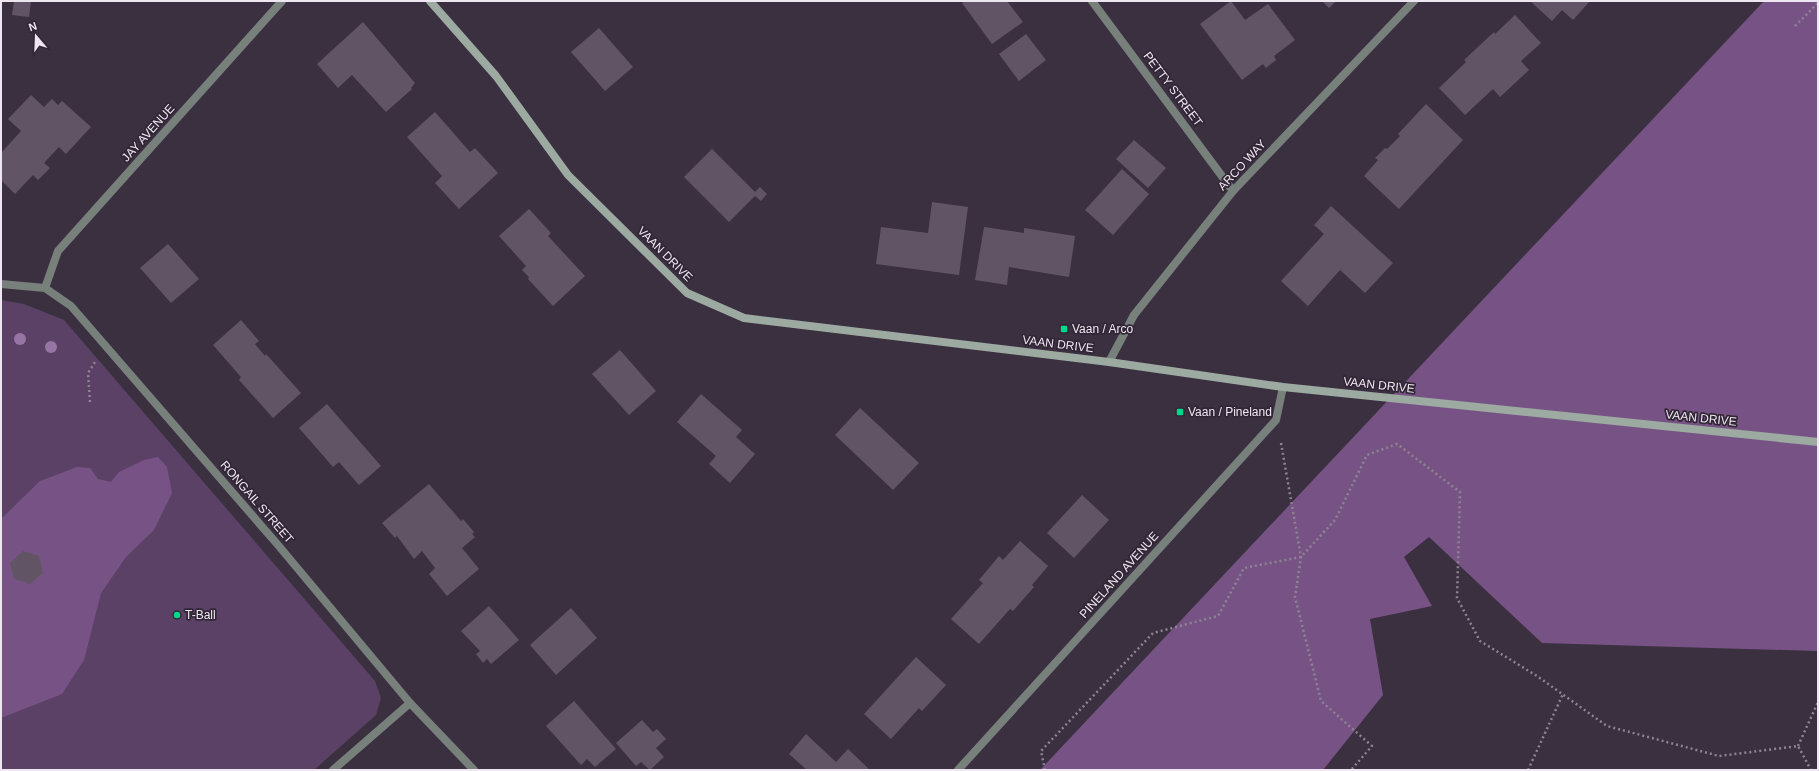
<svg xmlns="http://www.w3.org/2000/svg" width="1819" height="771" font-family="Helvetica,sans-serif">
	<rect width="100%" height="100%" fill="#3b3040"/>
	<polygon fill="#5c4166" points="1,300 24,304 64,320 375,681 381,698 376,715 314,770 1,770"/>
	<g fill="#775385">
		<polygon points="1764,1 1818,1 1818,651 1542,643 1429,537 1404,557 1432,606 1370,619 1383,695 1323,770 1040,770"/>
		<polygon points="158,457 167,467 172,493 154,530 126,557 101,593 84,660 62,694 1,718 1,519 40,481 77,467 90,468 98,479 111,482 119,472 144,460"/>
	</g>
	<g fill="#615565">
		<polygon points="14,1 31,1 29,17 12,15"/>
		<polygon points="965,1 1007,1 1023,22 992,44 962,3"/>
		<polygon points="1231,1 1245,20 1268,4 1295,40 1274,56 1276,60 1266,68 1263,64 1242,80 1200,24"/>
		<polygon points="1322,1 1336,1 1329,8"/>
		<polygon points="1530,1 1590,1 1573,20 1562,10 1552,21"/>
		<polygon points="1515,15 1541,43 1521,61 1529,70 1500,97 1493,89 1465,115 1439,88 1466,62 1464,60 1494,32 1495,34"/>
		<polygon points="363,22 415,83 411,88 412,89 386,112 352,75 338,88 317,64"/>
		<polygon points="599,28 633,67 605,91 571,52"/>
		<polygon points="1026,34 1046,60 1019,81 999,54"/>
		<polygon points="31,95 44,107 52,99 58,105 62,101 91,127 66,154 59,147 44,163 50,168 38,180 33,175 15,194 1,180 1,153 21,131 8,119"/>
		<polygon points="1426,104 1463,140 1399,209 1364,176 1378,160 1375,158 1385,148 1387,149 1400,136 1398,134"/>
		<polygon points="435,112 470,152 475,148 498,173 459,209 435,183 442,176 407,137"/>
		<polygon points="1134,140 1166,168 1148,188 1116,159"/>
		<polygon points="712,149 755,192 760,187 767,194 761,201 755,196 729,222 684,177"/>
		<polygon points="1122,169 1149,194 1113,235 1085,210"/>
		<polygon points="932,202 968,207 959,275 876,264 881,227 928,233"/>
		<polygon points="1331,206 1393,263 1365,293 1340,270 1308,306 1281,281 1324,234 1314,225"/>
		<polygon points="529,209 551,233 548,236 585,276 553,306 528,279 529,277 522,270 526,266 499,236"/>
		<polygon points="984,227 1024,233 1024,228 1075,236 1069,277 1009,267 1007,285 975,280"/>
		<polygon points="168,244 199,279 171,303 140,268"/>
		<polygon points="241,320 259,341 255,344 265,356 266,354 301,393 273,418 239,380 241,377 213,345"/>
		<polygon points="620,350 656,391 629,415 592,374"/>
		<polygon points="701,394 742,430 736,437 755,454 730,483 709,464 716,456 677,422"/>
		<polygon points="327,404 381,466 359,485 339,462 333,467 299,428"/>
		<polygon points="860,408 919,463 893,490 835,435"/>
		<polygon points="429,484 461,521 463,519 474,532 472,534 475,537 462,548 479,569 447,596 429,574 435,568 422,551 414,559 397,536 395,538 382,523"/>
		<polygon points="1082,495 1109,520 1074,558 1047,533"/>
		<polygon points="1020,541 1048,566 1032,585 1034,587 1013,611 1010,609 979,644 951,619 983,583 979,580 999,556 1003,560"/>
		<polygon points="23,551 39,556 43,573 30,584 14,579 10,563"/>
		<polygon points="489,606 519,640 491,664 487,659 483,663 476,654 480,651 461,631"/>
		<polygon points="571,608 597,638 556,675 530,645"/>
		<polygon points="916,657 946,685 922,711 919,708 891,739 864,714"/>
		<polygon points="574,701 616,749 595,767 587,759 581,765 546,726"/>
		<polygon points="642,720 653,732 657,729 666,739 656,748 664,757 650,770 641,762 636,766 616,743"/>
		<polygon points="806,734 836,762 848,749 870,770 807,770 789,754"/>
	</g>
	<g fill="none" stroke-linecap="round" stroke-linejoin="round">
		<g stroke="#8d8491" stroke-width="2.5" stroke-dasharray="2 3" stroke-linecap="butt">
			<polyline points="1795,26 1818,3"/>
			<polyline points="90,402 88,373 95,362"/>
			<polyline points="1281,443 1301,557 1295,597 1321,701 1372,746 1351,770"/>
			<polyline points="1798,746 1818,702"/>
			<polyline points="1045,770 1041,751 1153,633 1218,616 1244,568 1301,557 1335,520 1367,455 1397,444 1460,492 1457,598 1480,641 1537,676 1607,726 1719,756 1798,746 1811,770"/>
			<polyline points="1528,770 1563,694"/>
		</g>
		<g stroke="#77807b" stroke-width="8">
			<polyline points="1092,1 1233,191"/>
			<polyline points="1,284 45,288 71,306 278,545 410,703 474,770"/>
			<polyline points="45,288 58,251 282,1"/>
			<polyline points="1109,362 1134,315 1233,191 1414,1"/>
			<polyline points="333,770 410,703"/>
			<polyline points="958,770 1276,420 1283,387"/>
		</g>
		<polyline stroke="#9caaa1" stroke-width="8" points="430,1 496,76 568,175 687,293 744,318 1109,362 1283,387 1818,442"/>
	</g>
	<g fill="#9674a4">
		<circle cx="20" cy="339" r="6"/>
		<circle cx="51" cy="347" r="6"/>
	</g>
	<g fill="#00d98c" stroke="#312635" stroke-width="1.5">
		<rect x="1060" y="325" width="8" height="8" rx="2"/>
		<rect x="1176" y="408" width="8" height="8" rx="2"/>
		<circle cx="177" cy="615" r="4"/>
	</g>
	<g text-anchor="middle" stroke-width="3.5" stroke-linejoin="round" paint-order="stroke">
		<g font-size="12" fill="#eee7f1" stroke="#312635">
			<text transform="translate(1173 89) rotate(53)" y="4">PETTY STREET</text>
			<text transform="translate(148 133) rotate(-48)" y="4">JAY AVENUE</text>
			<text transform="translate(1242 165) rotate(-47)" y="4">ARCO WAY</text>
			<text transform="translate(665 254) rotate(45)" y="4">VAAN DRIVE</text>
			<text transform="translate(1058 344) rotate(7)" y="4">VAAN DRIVE</text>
			<text transform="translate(1379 385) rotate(6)" y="4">VAAN DRIVE</text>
			<text transform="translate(1701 418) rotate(6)" y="4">VAAN DRIVE</text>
			<text transform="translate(257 502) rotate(49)" y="4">RONGAIL STREET</text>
			<text transform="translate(1119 575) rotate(-48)" y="4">PINELAND AVENUE</text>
		</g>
		<g font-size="12" fill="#eee7f1" stroke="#312635" text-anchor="start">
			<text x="1072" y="333">Vaan / Arco</text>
			<text x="1188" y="416">Vaan / Pineland</text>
			<text x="185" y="619">T-Ball</text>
		</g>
	</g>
	<rect width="1819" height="771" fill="none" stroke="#eee7f1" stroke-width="4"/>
	<g transform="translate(36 36) rotate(341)" stroke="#312635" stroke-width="3" paint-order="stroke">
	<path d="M0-3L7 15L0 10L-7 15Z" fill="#eee7f1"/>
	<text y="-6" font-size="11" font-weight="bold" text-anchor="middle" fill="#eee7f1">N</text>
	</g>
</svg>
